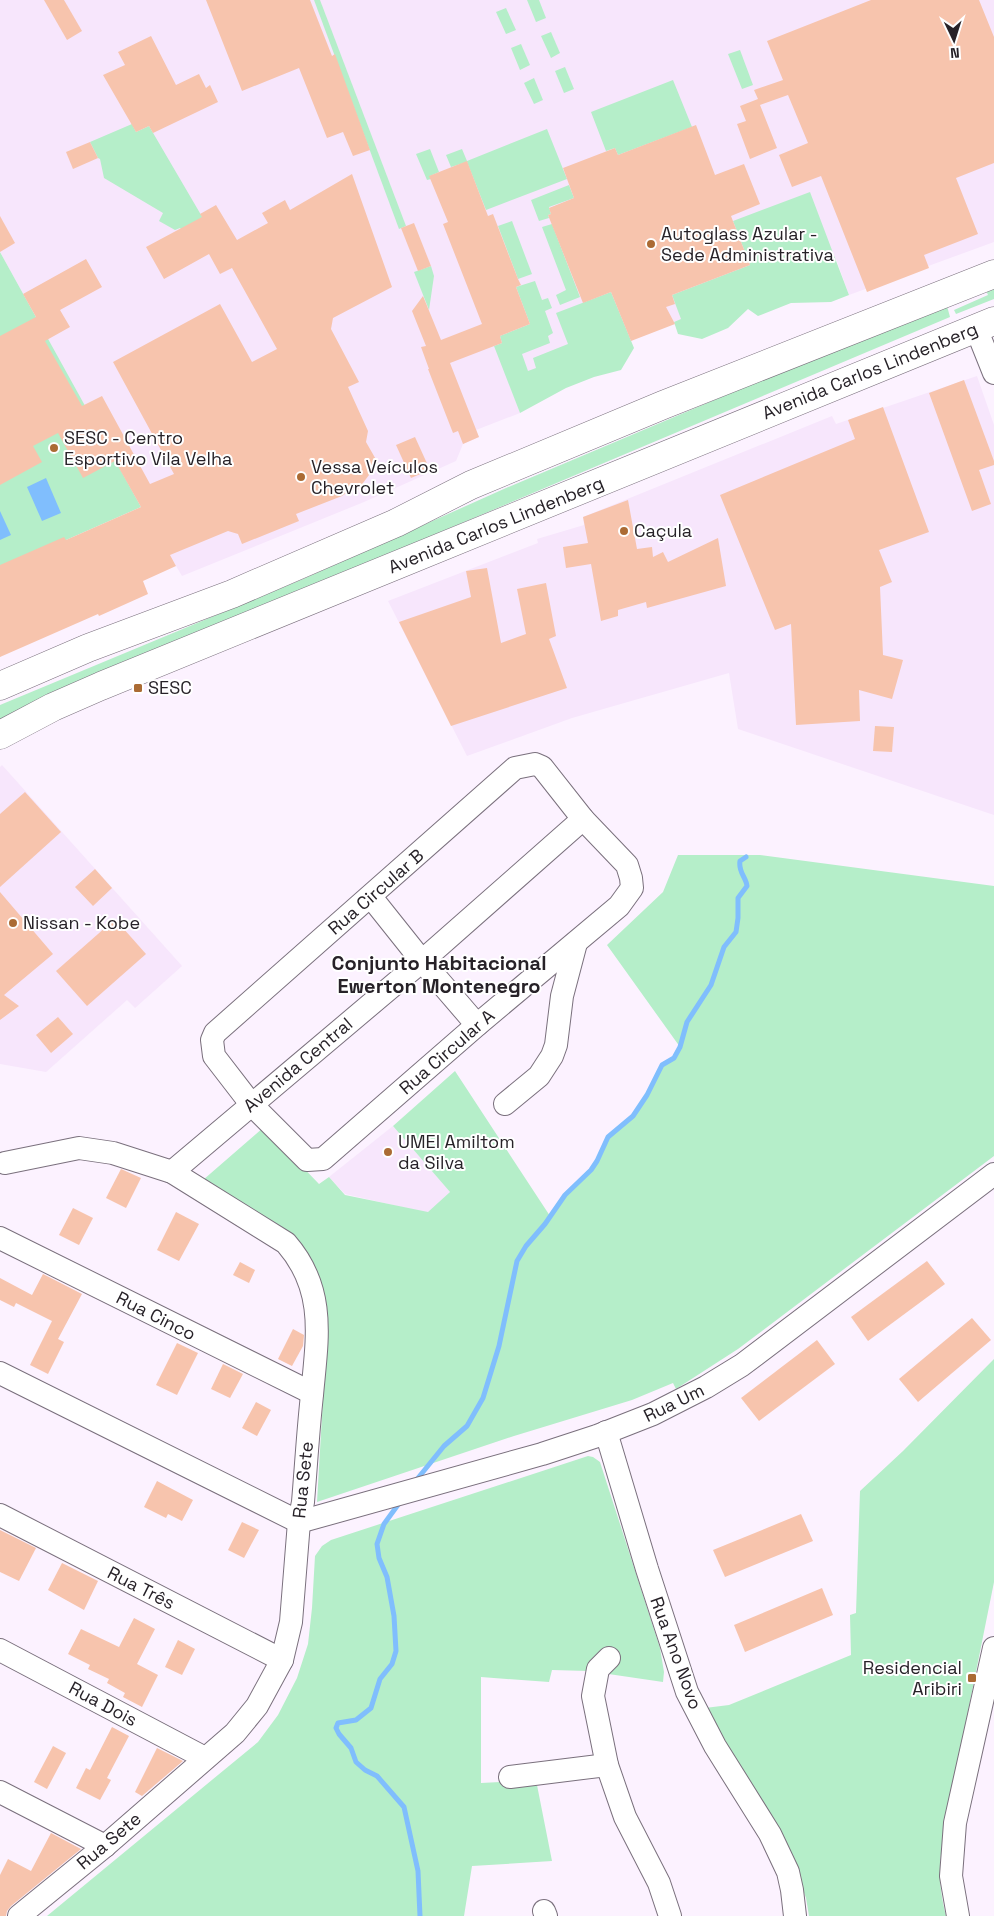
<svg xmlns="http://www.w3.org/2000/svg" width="994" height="1916" font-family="'Space Grotesk',sans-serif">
	<rect width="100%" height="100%" fill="#fcf2ff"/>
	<g fill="#f7e6fc">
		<polygon points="0,0 994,0 994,242 849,295 836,259 510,386 520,413 476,430 479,437 463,444 456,461 364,502 182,576 132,492 0,252"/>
		<polygon points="977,376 994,425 994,815 738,729 729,673 572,718 467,756 388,601 538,543 537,539 584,525 583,517 832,416 836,424"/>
		<polygon points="2,765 182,966 135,1008 127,1000 46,1072 0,1064 0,767"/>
		<polygon points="393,1126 450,1192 428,1213 345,1194 329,1177"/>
	</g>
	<g fill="#b5eec9">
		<polygon points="314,0 320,0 406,226 399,229"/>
		<polygon points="527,0 539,0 546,18 536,22"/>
		<polygon points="506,8 516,30 506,34 496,12"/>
		<polygon points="551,32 560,53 551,58 541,36"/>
		<polygon points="521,44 530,65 520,70 511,48"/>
		<polygon points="740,50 753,85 742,89 728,54"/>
		<polygon points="565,67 574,89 564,93 555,71"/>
		<polygon points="534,78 543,100 534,104 524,83"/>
		<polygon points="673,80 692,127 618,155 615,148 606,151 591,112"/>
		<polygon points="132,124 136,132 149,126 204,220 183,231 180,228 175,230 159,221 163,213 104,178 100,159 98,158 90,142"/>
		<polygon points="547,129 567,179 486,210 467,162 451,167 446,155 462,149 467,161"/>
		<polygon points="430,149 439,172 430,176 431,179 427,180 416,154"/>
		<polygon points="569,185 574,198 549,207 551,214 548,215 549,218 539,221 531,200"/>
		<polygon points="810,192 849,295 831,302 791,303 758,316 748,309 728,328 702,339 678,334 674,322 681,319 672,295 750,265 733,221"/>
		<polygon points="512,221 532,274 518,279 498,226"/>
		<polygon points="552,224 580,297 560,305 556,295 566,290 542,227"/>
		<polygon points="0,252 141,507 66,540 0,657"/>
		<polygon points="431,266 434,276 429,310 414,272"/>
		<polygon points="535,281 542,300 548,298 552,308 545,311 553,333 548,336 550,343 522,354 528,371 536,368 533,358 568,344 556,313 611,292 634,348 621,370 594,377 566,388 520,413 494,346 502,343 500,336 530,324 516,287"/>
		<polygon points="994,281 994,299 956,314 954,310 988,295 984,286"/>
		<polygon points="979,288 947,306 950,317 97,677 0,723 0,705 303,579 506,488"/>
		<polygon points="678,855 760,855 994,886 994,1156 738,1349 676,1389 673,1383 632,1400 514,1436 317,1502 327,1330 327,1306 321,1283 313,1263 300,1244 203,1180 264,1127 319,1184 329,1177 345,1195 428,1212 450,1192 393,1126 455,1071 550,1216 565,1195 591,1170 597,1161 608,1137 633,1116 647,1095 662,1065 674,1058 680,1047 607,945 663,892"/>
		<path d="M 994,1359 L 994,1582 L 943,1836 C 939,1869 938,1883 946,1916 L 809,1916 L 806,1898 L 791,1857 L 732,1760 L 705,1708 L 729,1705 L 851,1655 L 850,1615 L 856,1613 L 860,1491 L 903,1451 Z"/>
		<polygon points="588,1456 593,1457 600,1462 660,1648 664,1672 663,1682 588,1671 552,1670 549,1682 481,1677 481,1783 536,1780 552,1861 472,1866 464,1916 47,1916 258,1742 278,1715 297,1678 308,1644 312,1608 315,1556 322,1546 331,1540"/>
	</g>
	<g fill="#80befd">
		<polygon points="46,478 61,513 42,521 27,487"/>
		<polygon points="0,511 11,535 0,540"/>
	</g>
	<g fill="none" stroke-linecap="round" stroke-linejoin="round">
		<g stroke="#80befd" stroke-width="5">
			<path d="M 414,1483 L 444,1446 L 467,1426 L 483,1398 L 499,1346 L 517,1261 L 526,1246 L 545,1224 L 565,1195 L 591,1170 L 597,1161 L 608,1137 L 633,1116 L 647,1095 L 662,1065 L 674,1058 L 680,1047 L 687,1022 L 711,985 L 724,947 L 736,932 L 738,918 L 738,898 L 747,886 C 746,877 738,872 740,861 L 746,857"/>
			<polyline points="400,1502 384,1524 377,1544 379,1558 387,1577 394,1616 396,1651 392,1664 380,1679 371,1708 356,1720 338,1723 336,1728 339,1734 351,1748 356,1762 365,1770 377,1776 404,1807 418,1871 420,1916"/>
		</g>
	</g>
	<g fill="#f7c4ad">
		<polygon points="44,0 64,0 82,31 67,40"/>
		<polygon points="206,0 310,0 332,56 335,54 370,150 353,156 343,132 327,138 299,68 242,91"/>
		<polygon points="871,0 979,0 994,37 994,163 956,178 978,234 924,255 929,268 867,292 821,176 792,187 779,155 808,143 788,95 760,105 777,148 750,159 737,124 746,121 740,106 758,99 754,90 783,80 767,41"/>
		<polygon points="151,36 176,85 199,74 206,88 210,85 218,102 153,133 149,126 136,132 103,75 125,65 118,52"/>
		<polygon points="696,125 715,175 744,164 760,204 731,216 750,265 672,295 675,304 666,307 675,324 631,341 611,292 583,303 548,215 551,214 549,208 574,198 563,168 615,148 618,155"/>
		<polygon points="90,142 98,158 73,169 66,152"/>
		<polygon points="467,161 488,216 493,214 518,279 521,285 516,287 530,324 500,336 502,343 450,363 479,437 463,444 458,431 453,433 428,369 429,369 421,347 426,346 412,311 423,296 441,340 482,324 443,224 448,222 429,176"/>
		<polygon points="352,174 392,287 333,318 331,329 359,382 348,387 368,431 366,442 378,463 357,491 355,487 342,496 296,514 299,521 242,544 238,534 228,531 170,555 176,566 143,581 148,594 99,616 98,614 0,657 0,565 64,537 66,540 141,507 115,461 83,478 58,433 33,446 42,462 0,485 0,336 36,317 23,294 86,259 102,287 60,310 70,327 45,341 82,406 102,396 150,484 174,474 113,362 220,304 252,362 277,349 232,268 220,274 209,254 164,279 146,247 202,217 200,214 216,205 237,240 268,223 262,213 285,200 290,210"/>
		<polygon points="0,216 15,243 0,252"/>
		<polygon points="414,223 431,266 418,271 401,228"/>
		<polygon points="964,380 994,461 994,465 979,470 991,504 972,511 929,393"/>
		<polygon points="883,407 929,532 879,550 892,582 880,587 883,655 903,660 892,699 859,690 860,721 796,725 791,624 775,630 720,495 855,439 848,420"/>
		<polygon points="415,437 430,470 411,478 396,445"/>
		<polygon points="628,500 637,549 652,547 653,557 663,552 668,562 718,538 726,586 647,608 646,602 618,610 618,616 601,621 591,564 566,568 563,547 588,543 583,517"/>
		<polygon points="487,568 501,643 526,634 517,589 546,583 556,636 549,639 567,688 451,726 399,622 471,597 466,571"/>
		<polygon points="875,726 894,727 892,752 873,751"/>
		<polygon points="25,792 61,832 0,887 0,814"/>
		<polygon points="95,869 112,888 93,906 75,887"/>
		<polygon points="0,892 53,954 4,995 19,1006 0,1020"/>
		<polygon points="115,919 146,954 87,1006 56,971"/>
		<polygon points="58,1017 73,1034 51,1053 36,1035"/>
		<polygon points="121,1169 141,1178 126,1208 106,1198"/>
		<polygon points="73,1208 93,1218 79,1245 59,1235"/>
		<polygon points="176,1212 199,1224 179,1261 157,1250"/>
		<polygon points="927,1261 945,1284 868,1341 851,1317"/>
		<polygon points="240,1262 255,1270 249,1283 233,1275"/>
		<polygon points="43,1274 82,1294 58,1339 64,1342 48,1374 30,1365 52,1321 16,1303 14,1307 0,1300 0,1278 32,1295"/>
		<polygon points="972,1318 991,1340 918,1402 899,1379"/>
		<polygon points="293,1329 304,1335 303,1346 292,1366 278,1359"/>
		<polygon points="817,1340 835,1364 759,1421 741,1398"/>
		<polygon points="177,1343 198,1353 177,1395 156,1385"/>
		<polygon points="223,1364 243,1374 230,1398 211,1389"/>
		<polygon points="256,1402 271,1410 257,1436 242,1428"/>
		<polygon points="157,1481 193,1500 182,1521 168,1514 166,1518 144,1507"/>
		<polygon points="801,1514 813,1541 725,1577 713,1550"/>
		<polygon points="242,1522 259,1530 244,1558 228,1550"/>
		<polygon points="0,1530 36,1548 19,1581 0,1572"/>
		<polygon points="62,1563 98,1581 84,1610 48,1590"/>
		<polygon points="822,1588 833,1615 745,1652 734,1625"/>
		<polygon points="134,1618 155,1629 137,1664 158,1675 142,1707 123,1697 125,1693 107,1683 109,1679 88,1669 90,1665 68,1654 81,1629 119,1647"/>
		<polygon points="178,1640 195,1649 182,1675 165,1667"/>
		<polygon points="112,1727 129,1736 107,1778 111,1780 100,1800 76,1788 86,1768 90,1770"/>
		<polygon points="53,1746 66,1753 47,1789 34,1782"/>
		<polygon points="157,1748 183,1761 142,1796 135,1792"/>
		<polygon points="51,1833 81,1849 11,1906 7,1911 6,1916 0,1916 0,1875 8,1859 31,1871"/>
	</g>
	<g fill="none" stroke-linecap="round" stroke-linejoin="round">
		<defs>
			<g id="minor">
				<polyline points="976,328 994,373"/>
				<polygon points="535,764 542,767 583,819 627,865 631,878 632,888 619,906 477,1025 323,1159 307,1160 251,1104 214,1056 212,1040 215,1033 515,768"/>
				<polyline points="371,897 422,961 477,1025"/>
				<polyline points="505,1104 539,1076 552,1056 556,1045 562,996 576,943"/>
				<path d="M 5,1163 L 79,1148 L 113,1153 L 172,1172 L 286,1243 C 327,1290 317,1339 312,1395 C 308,1431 306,1467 303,1502 L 299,1522 L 291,1622 L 282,1660 L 257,1706 L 235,1733 L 105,1846 L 19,1916"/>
				<polyline points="172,1172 422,961 583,819"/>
				<polyline points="0,1238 312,1393"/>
				<polyline points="0,1373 299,1522 542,1454 597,1436 653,1414 706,1387 742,1365 994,1174"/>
				<polyline points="606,1432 647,1569 687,1692 715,1746 770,1834 788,1872 792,1890 795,1916"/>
				<polyline points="0,1515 282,1660"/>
				<polyline points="0,1650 205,1758"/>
				<polyline points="609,1658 598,1669 593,1696 607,1765 625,1817 659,1883 670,1916"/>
				<polyline points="510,1777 607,1765"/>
				<polyline points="0,1792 105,1846"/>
				<polyline points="544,1911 546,1916"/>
				<polyline points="958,1916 951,1876 955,1823 994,1648"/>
			</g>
			<g id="major">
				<polyline points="0,686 88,648 232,594 396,523 471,485 663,405 994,274"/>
				<polyline points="0,735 53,707 101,686 994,321"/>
			</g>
		</defs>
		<use href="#minor" stroke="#7a707d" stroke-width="24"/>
		<use href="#major" stroke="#7a707d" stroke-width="29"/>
		<use href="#minor" stroke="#fff" stroke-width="22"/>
		<use href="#major" stroke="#fff" stroke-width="28"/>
	</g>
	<g fill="#ab6b34" stroke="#fff" stroke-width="2">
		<circle cx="651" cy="244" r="5"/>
		<circle cx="54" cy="448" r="5"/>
		<circle cx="301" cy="477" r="5"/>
		<circle cx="624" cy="531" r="5"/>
		<rect x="133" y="683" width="10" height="10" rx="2.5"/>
		<circle cx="13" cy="923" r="5"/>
		<circle cx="388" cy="1152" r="5"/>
		<rect x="967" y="1673" width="10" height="10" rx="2.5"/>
	</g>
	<g text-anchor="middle" stroke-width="4" stroke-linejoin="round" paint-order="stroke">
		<g font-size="18" fill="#272228" stroke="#fff" text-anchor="start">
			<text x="661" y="240">Autoglass Azular -<tspan x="661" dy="21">Sede Administrativa</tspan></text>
			<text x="64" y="444">SESC - Centro<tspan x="64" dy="21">Esportivo Vila Velha</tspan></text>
			<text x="311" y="473">Vessa Veículos<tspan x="311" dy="21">Chevrolet</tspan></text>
			<text x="634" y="537">Caçula</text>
			<text x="148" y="694">SESC</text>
			<text x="23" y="929">Nissan - Kobe</text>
			<text x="398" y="1148">UMEI Amiltom<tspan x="398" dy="21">da Silva</tspan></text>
			<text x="962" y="1674" text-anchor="end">Residencial<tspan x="962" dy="21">Aribiri</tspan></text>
		</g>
		<g font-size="18" fill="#272228" stroke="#fff">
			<text transform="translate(870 371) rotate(-22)" y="6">Avenida Carlos Lindenberg</text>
			<text transform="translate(496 525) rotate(-22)" y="6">Avenida Carlos Lindenberg</text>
			<text transform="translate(376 892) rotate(-41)" y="6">Rua Circular B</text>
			<text transform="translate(447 1052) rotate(-41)" y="6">Rua Circular A</text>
			<text transform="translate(298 1065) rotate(-40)" y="6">Avenida Central</text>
			<text transform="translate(156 1316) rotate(27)" y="6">Rua Cinco</text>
			<text transform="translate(674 1403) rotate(-26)" y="6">Rua Um</text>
			<text transform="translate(303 1480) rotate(-84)" y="6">Rua Sete</text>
			<text transform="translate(141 1588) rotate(27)" y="6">Rua Três</text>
			<text transform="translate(676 1653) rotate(70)" y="6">Rua Ano Novo</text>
			<text transform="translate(103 1704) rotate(28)" y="6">Rua Dois</text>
			<text transform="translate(109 1841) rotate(-40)" y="6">Rua Sete</text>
		</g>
		<g font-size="20" font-weight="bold" fill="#272228" stroke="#fff">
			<text x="439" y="970">Conjunto Habitacional<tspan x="439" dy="23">Ewerton Montenegro</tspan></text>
		</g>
	</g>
	<g transform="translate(954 40) rotate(176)" stroke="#ffffff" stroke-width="4" paint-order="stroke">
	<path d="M0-4L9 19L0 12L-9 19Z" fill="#272228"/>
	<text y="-8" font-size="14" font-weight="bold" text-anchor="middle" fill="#272228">N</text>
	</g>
</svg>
